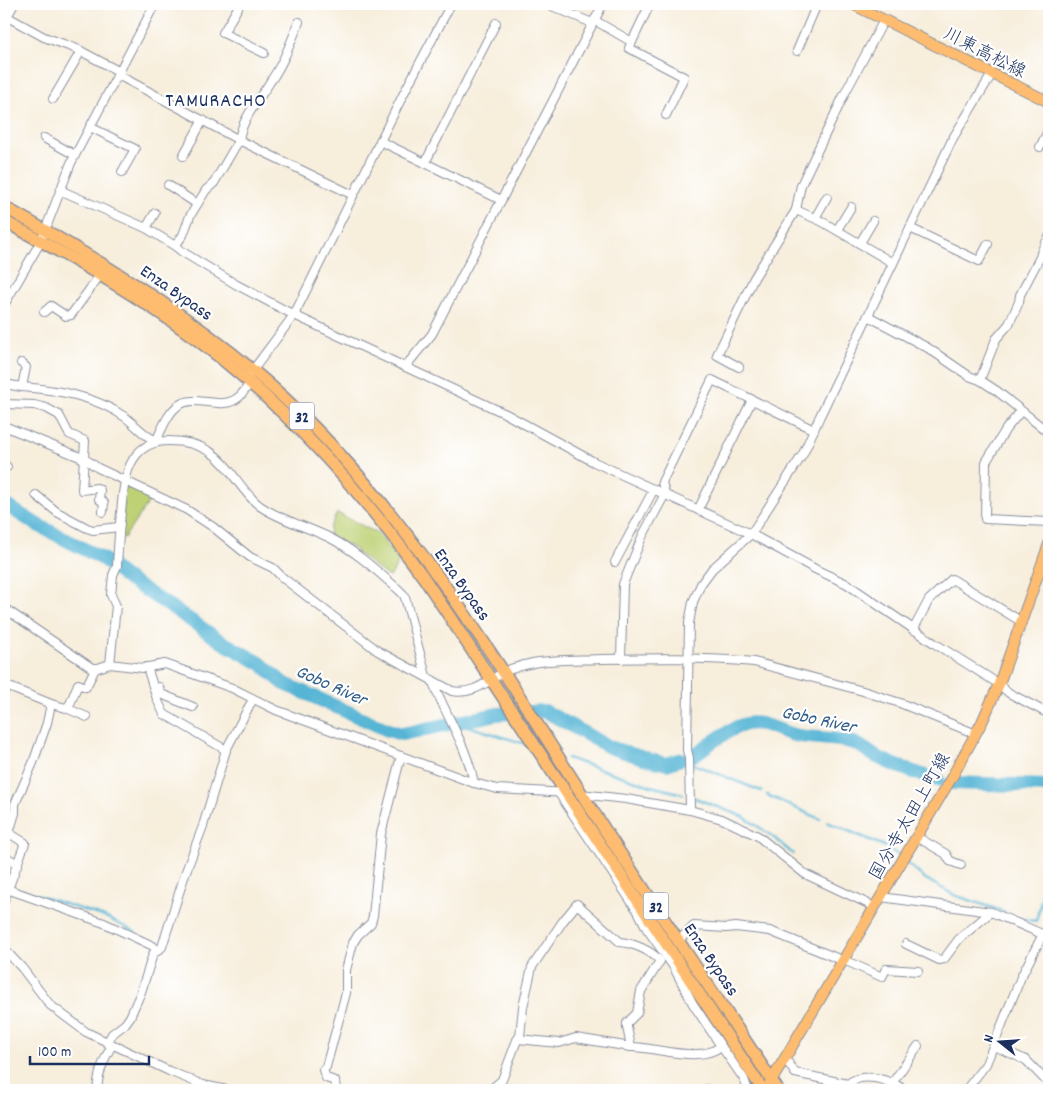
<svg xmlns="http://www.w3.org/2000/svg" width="1053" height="1094" font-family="Dekko,'Klee One',sans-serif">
	<rect width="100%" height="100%" fill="#fff"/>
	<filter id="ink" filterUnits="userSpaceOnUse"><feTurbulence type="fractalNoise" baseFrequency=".02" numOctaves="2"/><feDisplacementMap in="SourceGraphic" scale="10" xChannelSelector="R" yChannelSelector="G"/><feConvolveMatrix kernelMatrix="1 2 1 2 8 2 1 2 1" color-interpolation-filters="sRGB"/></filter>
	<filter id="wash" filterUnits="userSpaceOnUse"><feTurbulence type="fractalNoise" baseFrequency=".0096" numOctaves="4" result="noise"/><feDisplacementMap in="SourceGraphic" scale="20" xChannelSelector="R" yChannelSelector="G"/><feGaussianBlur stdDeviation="1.12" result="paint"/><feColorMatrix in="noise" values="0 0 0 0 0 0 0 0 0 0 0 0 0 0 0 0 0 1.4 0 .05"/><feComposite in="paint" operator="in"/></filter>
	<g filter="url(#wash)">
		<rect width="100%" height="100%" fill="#f7eedc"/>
		<g fill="#bed175" stroke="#6c806a">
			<polygon points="125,486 152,497 124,538 121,536"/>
			<polygon points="337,513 379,534 399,562 390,577 387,576 356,552 357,550 332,537 329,534 330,527"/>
		</g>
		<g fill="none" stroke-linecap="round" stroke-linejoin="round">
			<g stroke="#57b5d5" stroke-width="2.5">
				<polyline points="459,722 471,727 529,745"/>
				<polyline points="567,758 651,786 683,794"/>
				<polyline points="681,759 761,791"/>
				<polyline points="767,795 820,819"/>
				<polyline points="695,798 744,817 772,836 793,854"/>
				<polyline points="827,822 887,847 898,855"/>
				<polyline points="907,863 924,878 954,895 999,910 1014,918 1036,921 1045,885 1049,885"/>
				<polyline points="22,890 105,917 135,932"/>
			</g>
			<g stroke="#57b5d5" stroke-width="14">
				<polyline points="4,504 36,524 103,559 123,576 180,613 222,642 260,663 283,683 388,730 402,734 497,714 545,711 609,747 650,760 667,764 681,759"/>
				<path d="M 694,755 C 709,745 729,728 746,724 C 762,720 778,731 794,735 C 813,739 835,737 854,743 C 862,746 869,753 877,757 C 896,767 917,773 938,780"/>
				<polyline points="952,783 1049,786"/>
			</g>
		</g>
	</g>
	<g filter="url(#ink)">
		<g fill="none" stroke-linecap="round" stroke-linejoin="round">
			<defs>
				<g id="minor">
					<polyline points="240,4 223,33 264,53"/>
					<polyline points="547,4 592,23"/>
					<polyline points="650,4 629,48 684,77 666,115"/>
					<polyline points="4,15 44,37 77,49 120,72"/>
					<polyline points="4,16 9,13 14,4"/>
					<polyline points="594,20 632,42"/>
					<polyline points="797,51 817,4"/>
					<polyline points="118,75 239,140 353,195"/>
					<polyline points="53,99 81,51"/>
					<polyline points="90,127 135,149 122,172"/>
					<polyline points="44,138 75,155"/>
					<polyline points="380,141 501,200"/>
					<polyline points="1040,147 1049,129"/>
					<polyline points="183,156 203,120"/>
					<polyline points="425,163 496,23"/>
					<polyline points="168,185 197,204"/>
					<polyline points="62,191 146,228 175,246 181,251 237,285 294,315 506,414 594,462 751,534 817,570 847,584 934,643 999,684 1009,693 1049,714"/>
					<polyline points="796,210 821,221 893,263"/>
					<polyline points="815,218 827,197"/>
					<polyline points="146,228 155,213"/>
					<polyline points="910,228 979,261 988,244"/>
					<polyline points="837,230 851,207"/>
					<polyline points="860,243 873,221"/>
					<path d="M 175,246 L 183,235 L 190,216 L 206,190 L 214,183 L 239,140 C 242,118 259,100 270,82 C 283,64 291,42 299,22"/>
					<polyline points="4,305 41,241 71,163 155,4"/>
					<polyline points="44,312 51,306 66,316 71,315 100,275"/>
					<polyline points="868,316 928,348 969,376 980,380 997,391 1049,433"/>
					<polyline points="405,367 432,334 603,4"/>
					<polyline points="739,367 717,355 754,278 796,210 801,185 845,93 884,20"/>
					<polyline points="250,374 294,315 406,89 451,4"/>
					<polyline points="980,380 996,339 1009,324 1019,302 1020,295 1040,257 1042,250 1049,237"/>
					<polyline points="4,384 22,387 26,367 21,363"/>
					<path d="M 22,387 C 58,390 95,396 125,417 C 136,425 143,435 156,441 C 162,429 168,412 179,405 C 197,393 222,413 240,396 C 244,392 247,387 250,383"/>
					<polyline points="4,404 34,405 46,408 59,415 69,434 85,441 82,490 97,488 100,490 99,499 104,503 103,512"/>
					<polyline points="1021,411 1006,429 986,462 985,519 1049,522"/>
					<path d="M 4,426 L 85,459 L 98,468 L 187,510 L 213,527 L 250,557 L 273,568 L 283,578 L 378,651 L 452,691 C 473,695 486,682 504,672 C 512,668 524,665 533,663 C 555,659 579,660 601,659 C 652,658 703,657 754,662 L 863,691 L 900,703 L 976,734"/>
					<polyline points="4,464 7,467"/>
					<polyline points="36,495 57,512 87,528 93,530 119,527"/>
					<polyline points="698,510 752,400"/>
					<polyline points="615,562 654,489"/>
					<polyline points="4,608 92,668 98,668 110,664 143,668 165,664 232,688 276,710 474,783 497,789 568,793"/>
					<polyline points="913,630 929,600 952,579 1022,622"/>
					<polyline points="621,659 623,584 642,537 665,494 662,482 712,380 814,430"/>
					<path d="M 110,664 L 116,606 L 111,595 L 113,575 L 117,566 C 118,548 119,530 121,513 C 124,480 127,441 169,441 C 182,441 197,444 209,451 C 231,465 240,491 260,506 C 282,521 309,527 332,539 C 357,552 378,572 399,590 L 404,595 L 406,601 L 426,676"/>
					<polyline points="147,667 157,699 164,714 226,750"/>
					<path d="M 432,680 C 445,714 467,746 474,783"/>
					<polyline points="4,685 51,704 47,723 33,763 15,804 15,813 9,833 25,843 4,900"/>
					<polyline points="159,687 161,694 193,707"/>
					<polyline points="51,704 66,708 70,704 78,684 86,687 95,669"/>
					<polyline points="66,708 87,717"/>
					<polyline points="558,792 639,913 647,929 673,966 693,1004 721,1046"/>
					<polyline points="580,794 626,799 690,810 722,819 758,836 805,874 875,907"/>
					<polyline points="690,810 689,758 687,750 689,623 693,602 701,584 712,569 751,534 803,454 820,416 953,138 992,74"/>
					<polyline points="917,837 946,854 950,861 961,865"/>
					<polyline points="4,856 18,864"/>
					<polyline points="7,889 104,923 153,946 157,951"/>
					<polyline points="881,897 991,912 1049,937"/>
					<polyline points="679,940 694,926 726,928 736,927 770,931 844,961"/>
					<polyline points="906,944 939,960 944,959 959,939 991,912"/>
					<polyline points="4,949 22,968 50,1005 86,1032 169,1071 203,1085 227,1090"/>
					<polyline points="844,960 882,977 886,969 918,971"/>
					<polyline points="518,1039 559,1043 576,1038 631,1047"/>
					<polyline points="107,1043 112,1034 125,1024 130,1017 141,992 153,954 162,947 185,874 203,826 226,750 253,699"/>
					<polyline points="994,1046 1026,1060 1049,1084"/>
					<path d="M 785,1058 L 795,1073 L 848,1084 C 863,1071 890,1080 905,1090"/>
					<polyline points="893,1082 918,1046"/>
					<path d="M 97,1090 C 98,1073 103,1060 112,1045"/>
					<polyline points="336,1090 335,1081 326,1078 323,1070 326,1067 346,993 346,970 353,943 358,935 371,923 373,916 381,834 401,756"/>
					<path d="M 490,1090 L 502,1080 L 517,1040 L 520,1036 L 523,1007 L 532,967 L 563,921 L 577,904 L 620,942 C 633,943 652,951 660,961 L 641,991 L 637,1013 L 627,1023 L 627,1027 L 631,1047 C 657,1047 700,1064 721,1046 L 744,1079 L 748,1090"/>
					<polyline points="706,1090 707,1089"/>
					<polyline points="966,1090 986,1064 1021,977 1043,934"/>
				</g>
				<g id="major">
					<polyline points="852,4 1049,102"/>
					<polyline points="766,1090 952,777 982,722 999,684 1049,544"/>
				</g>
				<g id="highway">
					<path d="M 4,207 C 102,262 198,319 281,395 C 409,513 502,670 596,816 C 655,908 718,999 778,1090"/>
					<path d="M 4,221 C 62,252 119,284 173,322 C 272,391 354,481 424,578 L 763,1090"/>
				</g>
			</defs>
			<use href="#minor" stroke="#898e9d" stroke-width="10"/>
			<use href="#major" stroke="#898e9d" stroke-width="12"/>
			<use href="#highway" stroke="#898e9d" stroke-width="14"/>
			<use href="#minor" stroke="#fff" stroke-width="8"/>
			<use href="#major" stroke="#febc70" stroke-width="10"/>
			<use href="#highway" stroke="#febc70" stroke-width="11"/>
		</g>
	</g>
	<g text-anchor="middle" stroke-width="4.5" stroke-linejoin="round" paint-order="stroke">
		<g fill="#fff" stroke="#5f6d8e" stroke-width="1">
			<rect x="289.5" y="402.5" width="25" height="27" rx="4"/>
			<rect x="643.5" y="892.5" width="25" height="27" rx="4"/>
		</g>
		<g font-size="16" font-weight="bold" fill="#1b2f5e">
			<text x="302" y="422">32</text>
			<text x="656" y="912">32</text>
		</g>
		<g font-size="18" fill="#1b2f5e" stroke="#fff">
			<text transform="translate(985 52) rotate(27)" y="6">川東高松線</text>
			<text transform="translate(177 292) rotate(35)" y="6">Enza Bypass</text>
			<text transform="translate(463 584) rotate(55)" y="6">Enza Bypass</text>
			<text transform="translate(909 816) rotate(-60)" y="6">国分寺太田上町線</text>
			<text transform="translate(712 959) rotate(56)" y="6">Enza Bypass</text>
		</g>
		<g font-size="19" font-style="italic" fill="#305e88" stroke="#fff">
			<text transform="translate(332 684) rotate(24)" y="7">Gobo River</text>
			<text transform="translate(819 718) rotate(12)" y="7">Gobo River</text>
		</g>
		<g font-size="20" letter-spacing="1" fill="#1b2f5e" stroke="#fff">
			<text x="216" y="106">TAMURACHO</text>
		</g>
	</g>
	<rect width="1053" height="1094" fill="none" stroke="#fff" stroke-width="20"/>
	<g transform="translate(1000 1042) rotate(287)" stroke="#ffffff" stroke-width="4" paint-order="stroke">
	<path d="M0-4L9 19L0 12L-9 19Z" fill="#1b2f5e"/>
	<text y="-8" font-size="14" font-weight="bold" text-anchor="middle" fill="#1b2f5e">N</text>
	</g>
	<path d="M30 1056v8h119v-8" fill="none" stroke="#1b2f5e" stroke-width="2.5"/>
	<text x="38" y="1056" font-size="15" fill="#1b2f5e" stroke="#ffffff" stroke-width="4" paint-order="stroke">100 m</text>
</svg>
